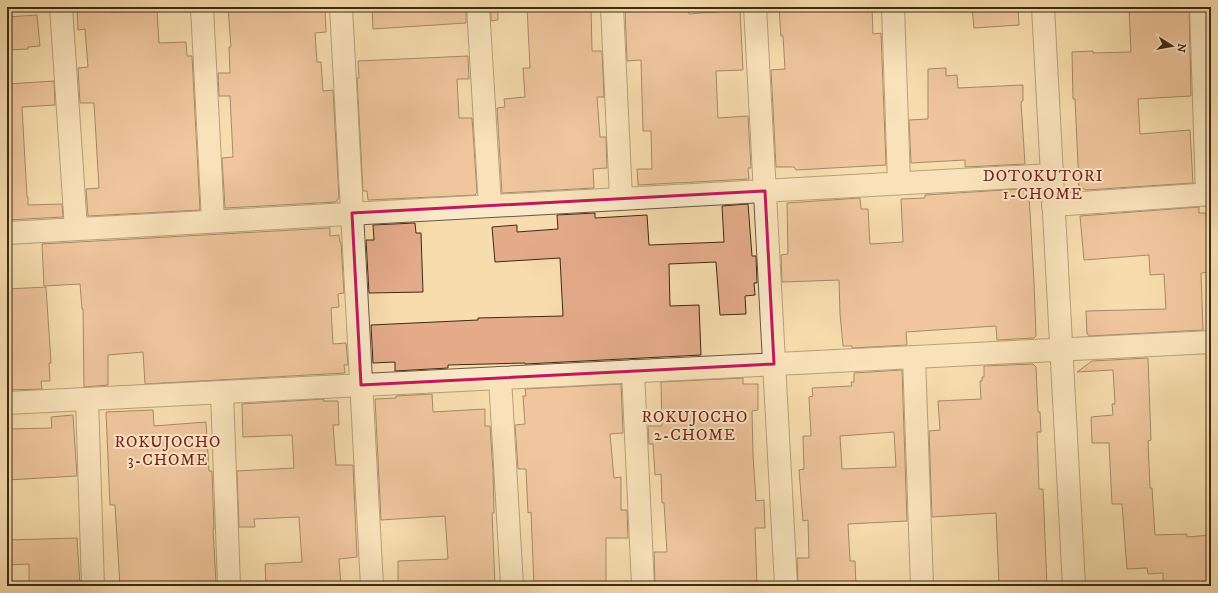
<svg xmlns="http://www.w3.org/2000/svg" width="1218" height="593" font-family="'IM FELL DW Pica',serif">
	<rect width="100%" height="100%" fill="#f7dcad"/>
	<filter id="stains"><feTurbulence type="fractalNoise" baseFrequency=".005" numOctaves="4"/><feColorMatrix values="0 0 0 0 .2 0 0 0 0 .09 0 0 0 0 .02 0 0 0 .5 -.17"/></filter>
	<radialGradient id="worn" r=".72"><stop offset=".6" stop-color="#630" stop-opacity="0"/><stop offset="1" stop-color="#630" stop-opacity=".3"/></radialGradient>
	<g fill="#e4ab8a" stroke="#3d2b14" fill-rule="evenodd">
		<polygon points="77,7 110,7 111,12 157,11 159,43 186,42 187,56 192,56 200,210 88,216 86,189 99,188 94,103 80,103 78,68 88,67 85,29 78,30"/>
		<polygon points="228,7 323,7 323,10 325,10 326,32 315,33 317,62 321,62 323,91 333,90 339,198 336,202 225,208 222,158 233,157 230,96 219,96 218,73 230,73 229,47 231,47"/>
		<polygon points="372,7 466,7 466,23 373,29"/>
		<polygon points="491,7 498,7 498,20 491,21"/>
		<polygon points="527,7 591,7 592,51 602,51 604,97 597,97 600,137 606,137 607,168 593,169 594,188 502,193 497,108 505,107 504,99 525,97 523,68 530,68"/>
		<polygon points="625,7 689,7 689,14 740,10 743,70 716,71 718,118 748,116 751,168 748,168 749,179 638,185 637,169 652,169 651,131 643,131 641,60 627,61"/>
		<polygon points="795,7 872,7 873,34 881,33 886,165 796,170 794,167 776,167 771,70 785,69 783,36 781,36 779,8"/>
		<polygon points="972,7 1018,7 1019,25 974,28"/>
		<polygon points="1129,7 1189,7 1191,96 1138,99 1140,134 1190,130 1193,183 1086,190 1079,186 1075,99 1073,99 1072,52 1093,51 1093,53 1131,52"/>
		<polygon points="37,15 40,46 28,47 28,49 7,50 7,17"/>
		<polygon points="468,56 469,79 457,79 459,118 472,118 477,192 475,195 368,200 367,191 363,191 357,78 359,78 358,61"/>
		<polygon points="946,68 946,76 957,75 958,88 1023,85 1023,101 1021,102 1025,164 965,167 965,160 911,163 909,120 928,119 928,69"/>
		<polygon points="54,81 55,105 22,107 27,197 28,197 28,205 62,204 63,217 7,220 7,84"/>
		<polygon points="1020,189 1029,195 1034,282 1036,336 1034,338 997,340 996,326 906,332 907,345 852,348 852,346 843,346 840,314 839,280 782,282 781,255 788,254 787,203 860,198 861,209 868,209 870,244 903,242 901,199 925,198 925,195"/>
		<polygon points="748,204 752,256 756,256 757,283 754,283 755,295 745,296 746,314 720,315 716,262 669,264 670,306 699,305 701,355 525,364 525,363 448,365 448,368 395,371 395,362 373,363 371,325 478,320 478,318 563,316 560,258 495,262 492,227 517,225 517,232 558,229 557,215 595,213 595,218 647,215 649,245 724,242 722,206"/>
		<polygon points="1199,207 1199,213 1206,213 1208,250 1210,250 1211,270 1211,272 1201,273 1203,330 1090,336 1087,334 1086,311 1166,309 1164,274 1150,275 1149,255 1084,260 1080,216"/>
		<polygon points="415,223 416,233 421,233 423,292 369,293 366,240 374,240 373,225"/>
		<polygon points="330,228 330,236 339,235 340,242 341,242 344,293 338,294 339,307 331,308 333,344 346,343 348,365 344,365 345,373 145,384 143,352 108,355 108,385 84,387 83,309 82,309 80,284 44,286 42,244"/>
		<polygon points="46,287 51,363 49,363 50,381 41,381 42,389 7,390 7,289"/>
		<polygon points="1148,358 1151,440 1148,441 1150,488 1152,488 1155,535 1187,534 1187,537 1211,535 1211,586 1163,586 1163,573 1148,574 1147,568 1127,569 1122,504 1112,504 1109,443 1092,443 1091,417 1113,415 1112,404 1115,404 1113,370 1077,372 1092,361"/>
		<polygon points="1033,364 1036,367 1038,412 1040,412 1041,432 1037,432 1039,489 1043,489 1047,586 999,586 996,513 932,517 929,431 940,430 938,401 981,399 980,381 982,381 982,377 984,377 984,366"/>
		<path d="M 902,370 L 907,521 L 848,524 L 850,561 L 855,561 L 856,586 L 798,586 L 797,558 L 809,558 L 808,520 L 803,521 L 799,470 L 804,469 L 803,436 L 811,436 L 809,397 L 813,396 L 812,388 L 852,386 L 851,382 L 854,382 L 854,373 ZM 894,432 L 896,467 L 842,469 L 840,436 Z"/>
		<polygon points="743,378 743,384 758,384 758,410 752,411 753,455 756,501 764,500 765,528 755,528 757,586 655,586 654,552 667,552 664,503 662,503 661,474 655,475 653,444 649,444 648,426 662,426 661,382"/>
		<polygon points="621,384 623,433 610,434 614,478 621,477 621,510 627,510 628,538 606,538 606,586 534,586 531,512 528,513 526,469 518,469 515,425 525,424 523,396 526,396 525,389"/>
		<polygon points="432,394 433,412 485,409 485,426 490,426 493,471 494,513 492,513 495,586 398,586 398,561 448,559 445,516 381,520 375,399 396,398 396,396"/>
		<polygon points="324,399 323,401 338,401 339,425 333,425 336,465 353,465 357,557 339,559 341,586 266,586 265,564 302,562 299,517 254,519 255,527 239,527 237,471 294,468 292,435 243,437 242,404"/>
		<polygon points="153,410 154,426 206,422 209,471 212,471 214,529 213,529 216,583 169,586 120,586 115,505 110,505 106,412"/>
		<polygon points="73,415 77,476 7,480 7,429 52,428 51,417"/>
		<polygon points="77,538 80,586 29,586 29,564 7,565 7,540"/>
	</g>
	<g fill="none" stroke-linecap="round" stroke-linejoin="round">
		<defs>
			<g id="minor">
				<polyline points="61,7 76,229"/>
				<polyline points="202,7 213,221"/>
				<polyline points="341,7 372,586"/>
				<polyline points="478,7 490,206"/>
				<polyline points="612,7 621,198"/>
				<polyline points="755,7 786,586"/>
				<polyline points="893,7 899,183"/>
				<polyline points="1201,7 1207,195"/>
				<polyline points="1053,205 1211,194"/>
				<polyline points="7,233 1052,175"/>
				<polyline points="914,357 922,586"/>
				<polyline points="633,371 643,586"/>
				<polyline points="500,378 512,586"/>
				<polyline points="222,392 229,586"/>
				<polyline points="87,399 93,586"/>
				<polyline points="7,403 1211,342"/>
			</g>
			<polyline id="tertiary" points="1043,7 1074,586"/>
		</defs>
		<use href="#minor" stroke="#6c573a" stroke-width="24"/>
		<use href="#tertiary" stroke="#6c573a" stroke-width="24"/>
		<use href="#minor" stroke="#fae8ca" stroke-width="22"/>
		<use href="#tertiary" stroke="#fae8ca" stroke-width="22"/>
	</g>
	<path d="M0 0H1218V593H0ZM 765,191 L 774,364 L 361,385 L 352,213 Z" fill="#f7dcad" fill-opacity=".55" fill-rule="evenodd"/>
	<path fill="none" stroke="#c2185b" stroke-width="3" stroke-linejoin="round" d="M 765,191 L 774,364 L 361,385 L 352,213 Z"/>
	<g text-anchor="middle" stroke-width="4" stroke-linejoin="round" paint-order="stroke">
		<g font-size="16" letter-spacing="1" fill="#7a1f14" stroke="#fae8ca">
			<text x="1043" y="181">DOTOKUTORI<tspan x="1043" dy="18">1-CHOME</tspan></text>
			<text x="695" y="422">ROKUJOCHO<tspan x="695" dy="18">2-CHOME</tspan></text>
			<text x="168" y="447">ROKUJOCHO<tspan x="168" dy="18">3-CHOME</tspan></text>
		</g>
	</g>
	<rect width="1218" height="593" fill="none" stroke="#f7dcad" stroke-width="24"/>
	<rect x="8" y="8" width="1202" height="577" fill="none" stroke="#3d2b14" stroke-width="2"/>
	<rect x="12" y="12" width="1194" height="569" fill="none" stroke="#3d2b14"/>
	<g transform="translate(1172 46) rotate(101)" stroke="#fae8ca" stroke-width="3" paint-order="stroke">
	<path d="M0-3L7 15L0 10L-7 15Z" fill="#3d2b14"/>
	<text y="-6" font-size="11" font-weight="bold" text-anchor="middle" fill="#3d2b14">N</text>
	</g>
	<rect width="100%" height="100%" filter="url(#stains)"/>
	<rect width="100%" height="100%" fill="url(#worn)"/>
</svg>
